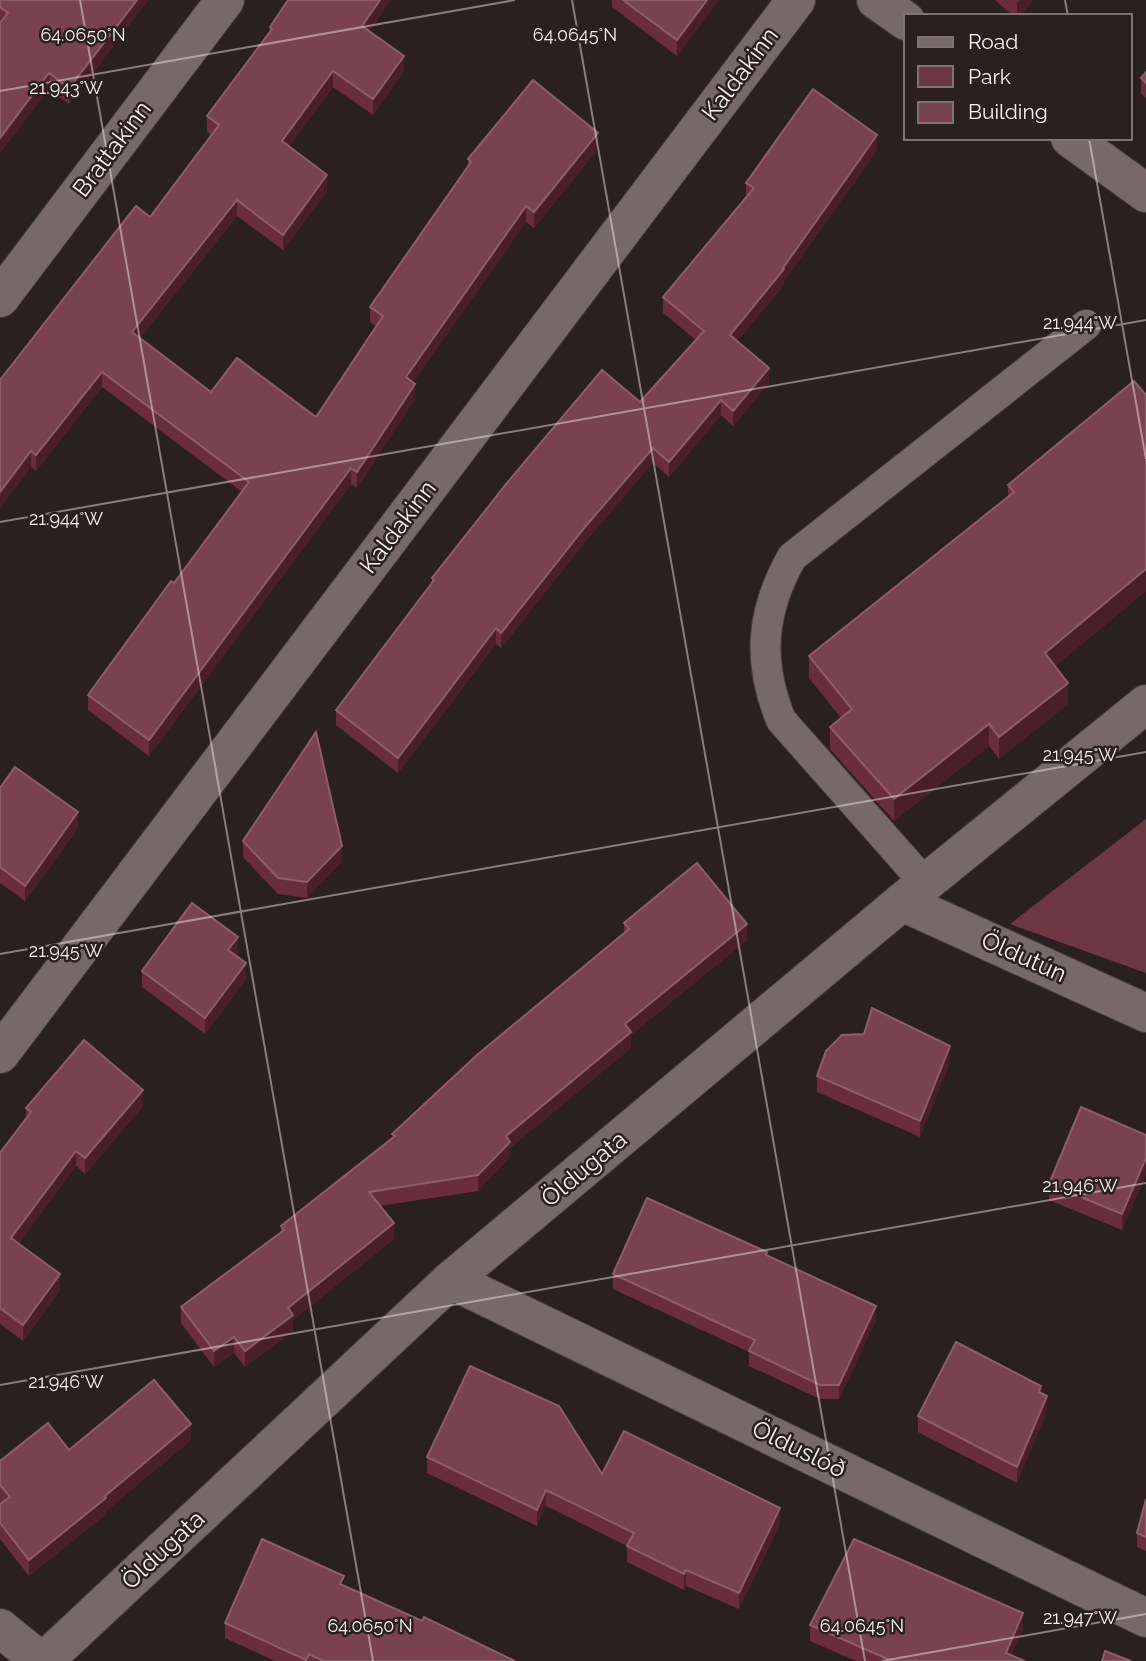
<svg xmlns="http://www.w3.org/2000/svg" width="1146" height="1661" font-family="Raleway,sans-serif">
	<rect width="100%" height="100%" fill="#2a1f21"/>
	<polygon fill="#6d3843" points="1146,819 1146,973 1010,924"/>
	<g fill="none" stroke-linecap="round" stroke-linejoin="round">
		<defs>
			<path id="lane" d="M 925,883 L 781,720 C 757,661 761,612 792,557 L 1086,325"/>
			<g id="street">
				<polyline points="876,0 906,21"/>
				<polyline points="1070,138 1146,193"/>
				<polyline points="0,298 225,0"/>
				<polyline points="902,902 1146,1013"/>
				<polyline points="0,1054 796,0"/>
				<polyline points="451,1280 1146,1618"/>
				<polyline points="0,1628 41,1661"/>
				<polyline points="44,1661 451,1280 902,902 1146,704"/>
			</g>
		</defs>
		<use href="#lane" stroke="#453c3d" stroke-width="32"/>
		<use href="#street" stroke="#453c3d" stroke-width="40"/>
		<use href="#lane" stroke="#77696b" stroke-width="30"/>
		<use href="#street" stroke="#77696b" stroke-width="38"/>
	</g>
	<g fill="#6a2d3e">
		<polygon points="0,0 148,0 69,104 49,89 0,153"/>
		<polygon points="288,0 391,0 369,31 404,71 373,115 333,87 289,146 327,191 283,250 237,216 140,338 211,392 316,417 376,326 370,322 370,307 468,166 468,159 598,149 534,228 526,222 413,382 415,399 357,488 351,484 149,756 88,710 88,695 174,583 242,492 102,387 36,471 31,467 0,508 0,380 150,217 211,135 207,132 207,116 270,32 270,27"/>
		<polygon points="612,0 719,0 677,56 612,7"/>
		<polygon points="995,0 1033,0 1020,16 1013,16"/>
		<polygon points="1146,72 1146,98 1141,94 1141,78"/>
		<polygon points="877,150 784,281 784,285 737,341 769,383 733,426 721,415 669,477 653,463 585,542 501,648 496,644 398,773 336,725 336,710 432,583 432,578 640,402 696,340 663,313 663,297 746,197 746,183"/>
		<polygon points="1146,395 1146,591 1055,666 1068,704 999,759 989,746 894,821 830,749 830,727 841,718 809,678 809,656 1008,497 1008,485"/>
		<polygon points="0,788 78,828 25,901 0,883"/>
		<polygon points="243,841 342,861 307,898 278,894 243,857"/>
		<polygon points="624,923 747,940 631,1035 631,1048 510,1148 510,1157 478,1191 380,1206 394,1239 293,1320 293,1331 245,1367 234,1353 214,1367 181,1323 181,1307 281,1232 281,1226 392,1138 392,1134 624,933"/>
		<polygon points="238,953 236,956 246,979 205,1034 142,987 142,971"/>
		<polygon points="864,1034 950,1062 920,1137 817,1092 817,1076"/>
		<polygon points="143,1106 85,1174 76,1166 19,1243 60,1290 23,1341 0,1324 0,1153 26,1119 26,1108"/>
		<polygon points="1146,1135 1146,1174 1122,1230 1049,1200 1049,1184"/>
		<polygon points="767,1255 876,1320 839,1399 820,1399 749,1366 749,1352 613,1289 613,1274"/>
		<polygon points="1041,1393 1047,1411 1017,1483 918,1432 918,1416"/>
		<polygon points="191,1440 106,1511 106,1514 29,1576 0,1539 0,1504 2,1503 0,1501 0,1461 69,1450"/>
		<polygon points="427,1457 602,1474 780,1524 739,1609 686,1586 684,1590 627,1562 627,1546 546,1506 537,1526 427,1473"/>
		<polygon points="1146,1499 1146,1551 1137,1547 1137,1533"/>
		<polygon points="344,1585 422,1621 515,1661 275,1661 225,1638 225,1623"/>
		<polygon points="810,1625 1023,1628 1011,1656 1025,1661 856,1661 810,1641"/>
	</g>
	<g fill="#4a1e2a">
		<polygon points="137,0 148,0 69,104 69,88"/>
		<polygon points="380,0 391,0 362,42 362,26"/>
		<polygon points="707,0 719,0 677,56 677,40"/>
		<polygon points="1020,0 1033,0 1020,16 1017,16 1017,3"/>
		<polygon points="404,56 404,71 373,115 373,99"/>
		<polygon points="333,71 333,87 282,156 282,141"/>
		<polygon points="49,73 49,89 0,153 0,138"/>
		<polygon points="598,133 598,149 534,228 534,212"/>
		<polygon points="877,135 877,150 784,281 784,285 730,350 730,335 783,268"/>
		<polygon points="327,175 327,191 283,250 283,235"/>
		<polygon points="237,200 237,216 132,348 132,332"/>
		<polygon points="526,206 526,222 406,393 406,377"/>
		<polygon points="769,368 769,383 733,426 733,411"/>
		<polygon points="102,372 102,387 36,471 36,455"/>
		<polygon points="415,384 415,399 357,488 357,472"/>
		<polygon points="721,400 721,415 669,477 669,462"/>
		<polygon points="653,448 653,463 585,542 501,648 501,633 585,527"/>
		<polygon points="31,451 31,467 0,508 0,492"/>
		<polygon points="351,468 351,484 149,756 149,740"/>
		<polygon points="1146,569 1146,591 1045,675 1045,653"/>
		<polygon points="496,628 496,644 398,773 398,758"/>
		<polygon points="1068,683 1068,704 999,759 999,737"/>
		<polygon points="989,724 989,746 894,821 894,799"/>
		<polygon points="78,812 78,828 25,901 25,886"/>
		<polygon points="342,846 342,861 307,898 307,882"/>
		<polygon points="747,924 747,940 631,1035 631,1048 510,1148 510,1157 478,1191 478,1175 506,1136 625,1024"/>
		<polygon points="238,937 238,953 228,966 228,950"/>
		<polygon points="246,963 246,979 205,1034 205,1018"/>
		<polygon points="950,1046 950,1062 920,1137 920,1121"/>
		<polygon points="143,1090 143,1106 85,1174 85,1158"/>
		<polygon points="76,1151 76,1166 11,1254 11,1238"/>
		<polygon points="1146,1158 1146,1174 1122,1230 1122,1214"/>
		<polygon points="394,1223 394,1239 293,1320 293,1331 245,1367 245,1351 288,1308"/>
		<polygon points="60,1274 60,1290 23,1341 23,1325"/>
		<polygon points="876,1306 876,1320 839,1399 839,1385"/>
		<polygon points="234,1337 234,1353 214,1367 214,1351"/>
		<polygon points="1047,1396 1047,1411 1017,1483 1017,1467"/>
		<polygon points="191,1424 191,1440 106,1511 106,1514 29,1576 29,1560"/>
		<polygon points="546,1490 546,1506 537,1526 537,1510"/>
		<polygon points="780,1508 780,1524 739,1609 739,1593"/>
		<polygon points="686,1570 686,1586 684,1590 684,1574"/>
		<polygon points="1023,1613 1023,1628 1009,1661 1006,1653"/>
	</g>
	<g fill="#794251" stroke="#8d5d6a" stroke-width="2">
		<polygon points="0,0 137,0 69,88 49,73 0,138 0,23 8,13 0,7"/>
		<polygon points="288,0 380,0 362,26 404,56 373,99 333,71 282,141 327,175 283,235 237,200 132,332 211,392 237,358 316,417 383,316 370,307 471,162 468,159 533,80 598,133 534,212 526,206 406,377 415,384 357,472 351,468 149,740 88,695 171,581 174,583 249,482 102,372 36,455 31,451 0,492 0,380 136,206 150,217 219,125 207,116 272,29 270,27"/>
		<polygon points="623,0 707,0 677,40"/>
		<polygon points="1146,72 1146,83 1141,78"/>
		<polygon points="813,89 877,135 783,268 784,269 730,335 769,368 733,411 721,400 669,462 653,448 585,527 501,633 496,628 398,758 336,710 434,580 432,578 507,483 602,370 640,402 704,331 663,297 754,188 746,183"/>
		<polygon points="1134,381 1146,395 1146,569 1045,653 1068,683 999,737 989,724 894,799 830,727 852,709 809,656 1014,492 1008,485"/>
		<polygon points="316,732 342,846 307,882 278,878 243,841"/>
		<polygon points="15,767 78,812 25,886 0,867 0,788"/>
		<polygon points="697,863 747,924 625,1024 631,1032 506,1136 510,1142 478,1175 369,1192 394,1223 288,1308 293,1315 245,1351 234,1337 214,1351 181,1307 284,1230 281,1226 395,1136 392,1134 477,1055 629,929 624,923"/>
		<polygon points="192,903 238,937 228,950 246,963 205,1018 142,971"/>
		<polygon points="872,1008 950,1046 920,1121 817,1076 826,1051 842,1035 864,1034"/>
		<polygon points="84,1040 143,1090 85,1158 76,1151 11,1238 60,1274 23,1325 0,1308 0,1153 31,1112 26,1108"/>
		<polygon points="1081,1107 1146,1135 1146,1158 1122,1214 1049,1184"/>
		<polygon points="647,1198 767,1252 766,1255 876,1306 839,1385 820,1385 749,1351 755,1340 613,1274"/>
		<polygon points="956,1342 1041,1386 1039,1392 1047,1396 1017,1467 918,1416"/>
		<polygon points="470,1366 559,1406 602,1474 624,1431 780,1508 739,1593 686,1570 684,1574 627,1546 634,1533 546,1490 537,1510 427,1457"/>
		<polygon points="154,1380 191,1424 105,1496 106,1498 29,1560 0,1523 0,1504 10,1497 0,1485 0,1461 48,1423 69,1450"/>
		<polygon points="1146,1499 1146,1537 1137,1533"/>
		<polygon points="262,1539 344,1576 340,1584 422,1621 424,1617 515,1661 323,1661 309,1654 306,1660 225,1623"/>
		<polygon points="854,1539 1023,1613 1006,1653 1025,1661 892,1661 810,1625"/>
		<polygon points="1105,1651 1131,1661 1102,1661"/>
	</g>
	<path fill="none" stroke="#f8f0f1" stroke-width="2" stroke-opacity="0.45" d="M 80,0 L 373,1661M 572,0 L 865,1661M 1065,0 L 1068,16M 0,91 L 515,0M 1089,138 L 1146,459M 0,522 L 1146,320M 0,954 L 1146,752M 0,1385 L 1146,1183M 882,1661 L 1146,1614"/>
	<g text-anchor="middle" stroke-width="5" stroke-linejoin="round" paint-order="stroke">
		<g font-size="24" fill="#f8f0f1" stroke="#2a1f21">
			<text transform="translate(740 74) rotate(-53)" y="8">Kaldakinn</text>
			<text transform="translate(112 149) rotate(-53)" y="8">Brattakinn</text>
			<text transform="translate(398 527) rotate(-53)" y="8">Kaldakinn</text>
			<text transform="translate(1024 957) rotate(24)" y="8">Öldutún</text>
			<text transform="translate(584 1169) rotate(-40)" y="8">Öldugata</text>
			<text transform="translate(799 1449) rotate(26)" y="8">Ölduslóð</text>
			<text transform="translate(163 1550) rotate(-43)" y="8">Öldugata</text>
		</g>
	</g>
	<g font-size="18" text-anchor="middle" fill="#f8f0f1" stroke="#2a1f21" stroke-width="5" stroke-linejoin="round" paint-order="stroke">
		<text x="83" y="41">64.0650°N</text>
		<text x="575" y="41">64.0645°N</text>
		<text x="66" y="94">21.943°W</text>
		<text x="1080" y="329">21.944°W</text>
		<text x="66" y="525">21.944°W</text>
		<text x="1080" y="761">21.945°W</text>
		<text x="66" y="957">21.945°W</text>
		<text x="1080" y="1192">21.946°W</text>
		<text x="66" y="1388">21.946°W</text>
		<text x="1080" y="1624">21.947°W</text>
		<text x="370" y="1632">64.0650°N</text>
		<text x="862" y="1632">64.0645°N</text>
	</g>
	<rect x="904" y="14" width="228" height="126" fill="#2a1f21" stroke="#7c7374" stroke-width="2"/>
	<rect x="918" y="37" width="35" height="10" fill="#77696b" stroke="#7c7374" stroke-width="2"/>
	<text x="968" y="49" font-size="21" fill="#f8f0f1">Road</text>
	<rect x="918" y="66" width="35" height="21" fill="#6d3843" stroke="#7c7374" stroke-width="2"/>
	<text x="968" y="84" font-size="21" fill="#f8f0f1">Park</text>
	<rect x="918" y="102" width="35" height="21" fill="#794251" stroke="#7c7374" stroke-width="2"/>
	<text x="968" y="119" font-size="21" fill="#f8f0f1">Building</text>
</svg>
